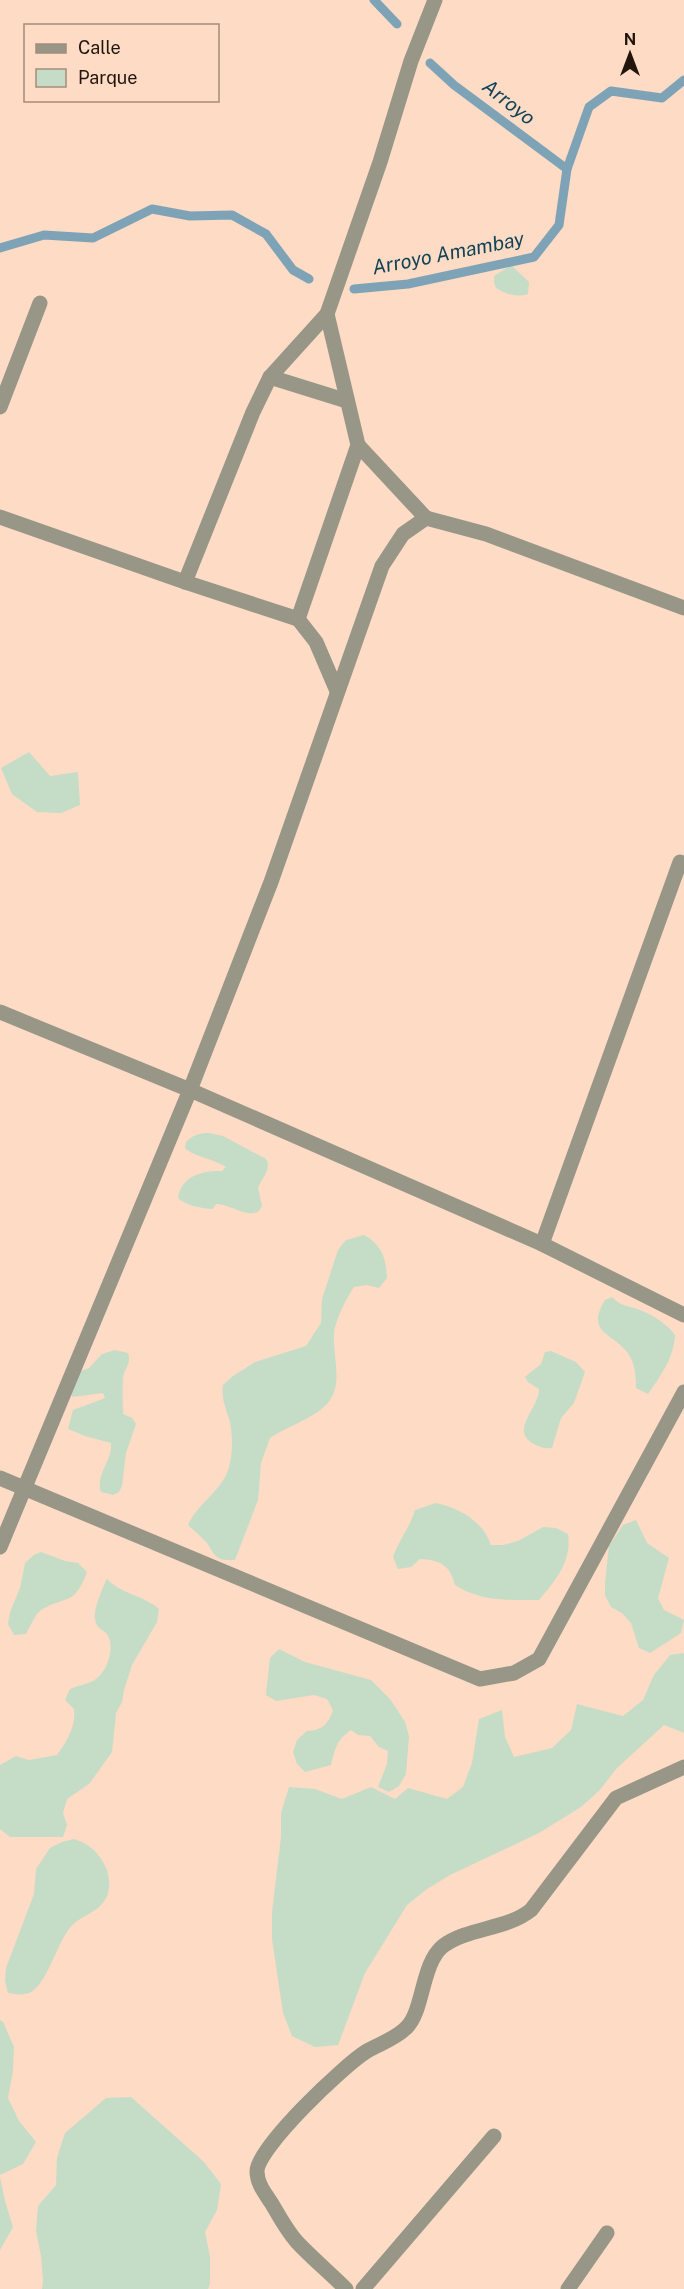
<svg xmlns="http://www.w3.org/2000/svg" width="684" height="2289" font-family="'Public Sans',sans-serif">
	<rect width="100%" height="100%" fill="#fddbc4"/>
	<g fill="#c5ddc7">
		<path d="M 511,265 L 529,282 L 528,294 C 517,298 505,294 496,288 L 494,282 L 494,276 Z"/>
		<polygon points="29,752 50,776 78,772 80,805 61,813 37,812 12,794 1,768"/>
		<path d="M 209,1133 L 223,1136 L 266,1159 C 272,1170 262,1177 258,1188 L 262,1206 L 258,1212 C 243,1217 231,1204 216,1204 L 213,1209 C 203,1209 185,1205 178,1198 C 181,1176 203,1170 222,1171 L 226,1167 C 214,1159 192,1156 185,1148 L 186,1142 C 193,1135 199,1133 209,1133 Z"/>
		<path d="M 364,1235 C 382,1245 386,1258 387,1278 L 379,1288 L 367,1285 L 354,1287 C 347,1297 335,1321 334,1333 C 332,1357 345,1386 326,1405 C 311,1420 287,1426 270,1438 L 261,1463 L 258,1500 L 235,1560 C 216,1561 216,1557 207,1543 C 202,1537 194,1531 188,1525 C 197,1505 218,1493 227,1473 C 233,1458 233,1437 230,1422 C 226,1408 221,1399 223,1385 L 233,1376 L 255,1362 L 306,1346 L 321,1323 L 322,1299 L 338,1250 L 346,1240 Z"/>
		<path d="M 612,1297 C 620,1305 624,1305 634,1308 C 650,1313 665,1322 675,1335 C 674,1358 661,1375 648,1394 L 636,1388 C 636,1376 635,1362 627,1352 C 613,1333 585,1333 605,1300 Z"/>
		<path d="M 115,1350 L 128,1353 C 132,1365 123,1369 123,1380 C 122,1391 123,1403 123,1414 L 132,1418 L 136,1424 L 126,1453 L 122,1486 L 119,1492 L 113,1495 L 101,1492 C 95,1475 113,1460 111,1443 L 85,1436 L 68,1429 L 73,1410 L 105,1398 L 103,1393 L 72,1397 L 71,1390 L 76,1373 L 89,1368 L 102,1354 Z"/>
		<path d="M 551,1351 L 576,1362 L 585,1372 L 574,1403 L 561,1418 L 552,1448 C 545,1449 540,1447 534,1444 C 509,1430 539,1409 539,1389 L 528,1382 L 525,1377 L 541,1364 L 545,1352 Z"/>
		<path d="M 436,1503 C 459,1508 483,1521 491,1545 L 503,1545 L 518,1541 L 543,1527 L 556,1528 L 568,1534 C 572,1561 556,1580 539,1600 C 509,1600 481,1602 455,1585 C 450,1565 440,1560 420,1559 L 411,1567 L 398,1569 L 393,1557 C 399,1540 410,1527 415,1510 Z"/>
		<polygon points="636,1520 647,1543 669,1558 658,1598 664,1610 684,1620 681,1633 650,1653 639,1648 631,1623 622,1613 611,1607 605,1595 605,1583 609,1546 623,1525"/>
		<path d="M 41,1552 L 65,1561 L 78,1563 L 87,1572 C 74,1607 66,1595 41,1610 C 35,1614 30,1627 26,1634 L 14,1635 L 8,1624 L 10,1612 L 20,1588 L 25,1563 L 34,1555 Z"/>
		<path d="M 107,1579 C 121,1594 143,1595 159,1609 L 157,1622 L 132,1665 L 124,1690 L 122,1702 L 116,1713 L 112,1752 L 89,1784 L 67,1799 L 63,1813 L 67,1825 L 63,1837 L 10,1837 L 0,1829 L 0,1765 L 16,1756 L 29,1760 L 57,1755 C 67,1741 76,1727 74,1709 L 65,1700 L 70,1689 C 78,1685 90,1684 96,1679 C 107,1671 115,1648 108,1636 C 104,1628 97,1631 95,1619 C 93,1611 103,1586 107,1579 Z"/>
		<path d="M 279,1649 L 305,1662 L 371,1680 L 390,1699 L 405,1722 L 409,1736 L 406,1774 L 399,1786 L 389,1792 L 378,1787 L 387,1764 L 388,1751 L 379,1747 L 370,1736 L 358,1735 L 351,1730 C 337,1739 335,1749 331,1765 L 305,1772 L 297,1764 L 293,1752 L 297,1740 L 307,1731 C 322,1730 328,1725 333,1710 L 327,1699 L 314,1695 L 276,1701 L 266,1695 L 270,1658 Z"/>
		<polygon points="684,1653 684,1733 664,1725 616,1769 600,1790 581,1807 539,1833 450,1875 427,1889 407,1905 365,1973 338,2045 315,2047 292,2036 283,2013 272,1939 272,1912 281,1837 281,1813 289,1787 315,1789 342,1799 371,1787 395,1799 408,1788 447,1799 463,1787 472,1763 479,1719 502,1710 505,1737 514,1757 552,1748 571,1730 577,1704 623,1716 643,1700 654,1675 670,1655"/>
		<path d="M 74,1839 C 79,1841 86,1843 90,1847 C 107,1860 117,1887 102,1904 C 93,1915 77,1917 69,1929 C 57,1944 47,1983 31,1992 C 24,1996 16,1994 8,1993 L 5,1981 L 6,1968 L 34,1894 L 36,1869 L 50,1848 L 62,1842 Z"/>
		<polygon points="0,2020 3,2022 14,2047 13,2071 8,2098 19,2121 36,2142 23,2164 0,2175"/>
		<polygon points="131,2097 204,2162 221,2184 217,2210 205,2232 210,2257 210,2284 208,2289 42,2289 43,2280 41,2256 36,2231 38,2206 56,2185 57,2158 65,2133 106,2098"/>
		<polygon points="0,2177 5,2201 13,2227 0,2250"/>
	</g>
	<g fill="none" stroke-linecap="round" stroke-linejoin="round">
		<g stroke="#7ea3b6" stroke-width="9">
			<polyline points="374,0 397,24"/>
			<polyline points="430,63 454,85 567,169"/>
			<polyline points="0,248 44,235 93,238 152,209 190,216 232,215 266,234 293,270 309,279"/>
			<polyline points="354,289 408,284 534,257 559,225 567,169 589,107 611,91 662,98 684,80"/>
		</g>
		<g stroke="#989687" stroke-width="15">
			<polyline points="270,377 347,401"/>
			<polyline points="0,407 40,303"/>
			<polyline points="358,445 426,518"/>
			<polyline points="0,517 185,582 298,619 316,642 337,691"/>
			<polyline points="185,582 253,412 270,377 327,314 380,162 411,61 435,0"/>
			<polyline points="298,619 358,445 327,314"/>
			<polyline points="0,1012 190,1090 542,1244 684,1315"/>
			<polyline points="542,1244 680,862"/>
			<polyline points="0,1478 480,1679 514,1673 539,1659 684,1392"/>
			<polyline points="0,1547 190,1090 271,882 382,566 403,534 426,518 486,534 684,608"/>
			<path d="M 346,2289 C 330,2273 312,2258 297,2242 C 287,2231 279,2216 272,2204 C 265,2193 257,2184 257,2171 C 258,2147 344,2065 367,2051 C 379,2044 395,2039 406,2028 C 424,2011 421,1964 443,1946 C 469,1927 506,1930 531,1910 L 616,1798 L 684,1767"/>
			<polyline points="363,2289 494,2136"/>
			<polyline points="568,2289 607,2233"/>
		</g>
	</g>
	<g text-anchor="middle" stroke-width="5" stroke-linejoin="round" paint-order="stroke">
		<g font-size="20" font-style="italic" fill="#114358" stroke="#fddbc4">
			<text transform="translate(509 102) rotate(38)" y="7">Arroyo</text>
			<text transform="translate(448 253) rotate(-11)" y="7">Arroyo Amambay</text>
		</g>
	</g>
	<rect x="24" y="24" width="195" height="78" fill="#fddbc4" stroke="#a58c7b" stroke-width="1.5"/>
	<rect x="36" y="44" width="30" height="9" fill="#989687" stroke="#a58c7b" stroke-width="1.5"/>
	<text x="78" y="54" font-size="18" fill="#21150d">Calle</text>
	<rect x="36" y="69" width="30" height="18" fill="#c5ddc7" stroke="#a58c7b" stroke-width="1.5"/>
	<text x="78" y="84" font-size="18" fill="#21150d">Parque</text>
	<g transform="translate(630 54)" stroke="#fddbc4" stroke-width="4.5" paint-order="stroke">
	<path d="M0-4.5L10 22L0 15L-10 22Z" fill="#21150d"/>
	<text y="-9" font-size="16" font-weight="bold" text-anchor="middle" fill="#21150d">N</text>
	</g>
</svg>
